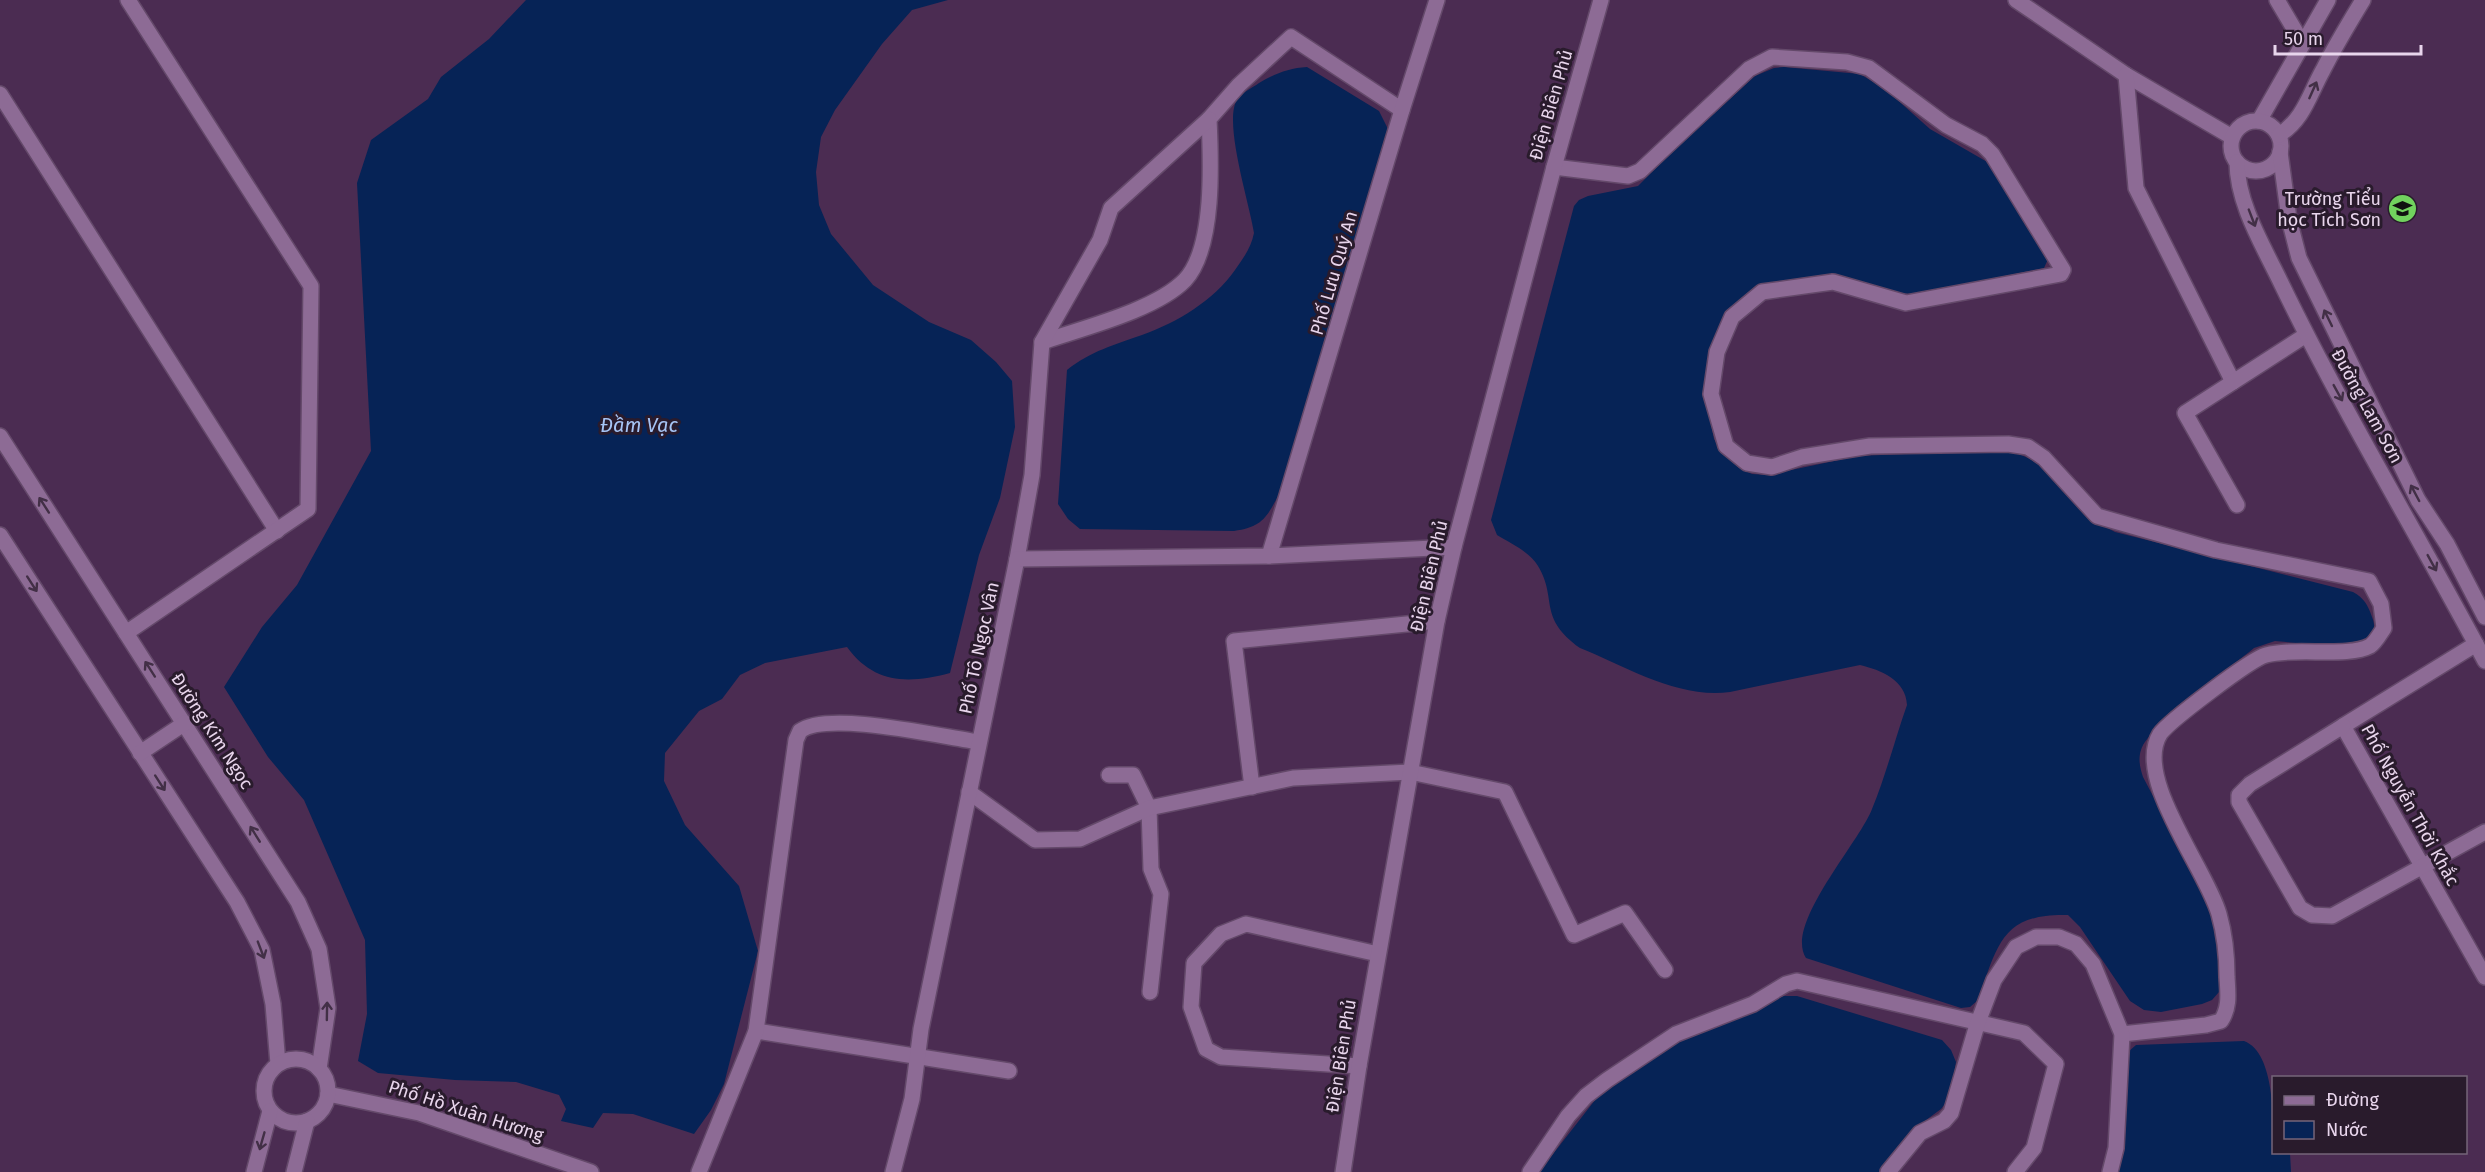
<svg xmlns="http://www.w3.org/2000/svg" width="2485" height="1172" font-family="'Fira Sans',sans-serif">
	<rect width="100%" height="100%" fill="#4b2c52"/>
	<g fill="#062356">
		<path d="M 526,0 L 948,0 L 912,10 L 882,44 L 835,110 L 821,137 L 816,172 L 819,205 L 831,234 L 873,285 L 929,322 L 971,340 L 996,362 L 1012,381 L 1015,427 L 1000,498 L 979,555 L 950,673 C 908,684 874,684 847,647 L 765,663 L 740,675 L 722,699 L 699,711 L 665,753 L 664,781 L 685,825 L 739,886 L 758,951 L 724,1084 L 711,1110 L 694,1134 L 633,1114 L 603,1113 L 593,1128 L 561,1121 L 566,1109 L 559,1095 L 516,1082 L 455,1080 L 378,1073 L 358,1061 L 367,1014 L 365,940 L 304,800 L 268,757 L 224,687 L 262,627 L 297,585 L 371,451 L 357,183 L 371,140 L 428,99 L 441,77 L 489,39 Z"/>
		<path d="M 1307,67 L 1379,111 L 1388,129 L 1386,152 L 1278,496 C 1266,519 1261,527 1234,531 L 1080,529 L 1068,519 L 1058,504 L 1067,370 C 1091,351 1114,345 1142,335 C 1178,322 1213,301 1235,270 C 1244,257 1251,248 1254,233 C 1250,205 1223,122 1237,100 C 1241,93 1252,88 1259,83 C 1274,74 1289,68 1307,67 Z"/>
		<path d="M 1784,67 L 1860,74 L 1885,89 L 1930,129 L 1989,163 L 1999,175 L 2049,257 L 2044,268 L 1916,294 L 1890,293 L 1853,280 L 1829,277 L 1764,286 L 1747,294 L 1732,307 L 1722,323 L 1707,405 L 1714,439 L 1721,452 L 1739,468 L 1752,474 L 1767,475 L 1858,456 L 2002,450 C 2048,457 2059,490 2091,518 C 2098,524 2108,528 2115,532 L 2353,592 C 2364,598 2368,605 2372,617 C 2389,659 2297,642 2275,641 L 2254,648 C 2230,668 2150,723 2141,750 C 2138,759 2140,768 2143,777 L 2195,876 L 2213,919 L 2222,981 L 2219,992 L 2212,1000 L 2202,1004 L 2161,1012 L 2144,1010 L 2130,1001 L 2080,927 L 2068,915 C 1999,913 1998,948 1977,1001 L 1970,1007 L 1961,1008 L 1806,958 C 1784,925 1859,843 1872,809 C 1886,775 1895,739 1907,705 C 1906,680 1881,670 1860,665 L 1730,692 C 1678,699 1627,667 1580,648 C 1537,617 1558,599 1538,566 C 1530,552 1510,543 1497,535 L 1491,520 L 1574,206 L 1579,200 L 1588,196 L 1638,186 L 1674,150 L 1755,76 L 1774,68 Z"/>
		<polygon points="1784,996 1797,996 1942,1040 1951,1050 1956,1062 1950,1097 1941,1109 1918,1126 1883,1172 1539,1172 1606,1086 1690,1033"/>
		<path d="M 2244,1041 C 2276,1053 2273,1124 2274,1152 L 2290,1153 L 2291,1172 L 2118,1172 L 2128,1052 L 2136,1045 Z"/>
	</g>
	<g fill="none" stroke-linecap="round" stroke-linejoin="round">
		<defs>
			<g id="minor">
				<polyline points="2016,0 2126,75 2232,137"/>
				<polyline points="2277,0 2303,44"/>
				<polyline points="2126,75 2136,188 2233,382"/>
				<polyline points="0,94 277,531"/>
				<path d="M 1554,167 L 1628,176 L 1640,171 L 1749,69 L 1772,57 L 1847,62 L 1869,68 L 1946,125 L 1982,144 L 1992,154 L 2063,270 L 2061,274 L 1906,303 L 1833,282 L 1762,292 L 1732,317 L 1717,352 L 1711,394 L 1726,446 L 1747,463 L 1772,467 L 1802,457 L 1870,446 L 2008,444 L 2028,447 L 2044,458 L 2097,516 L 2216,550 L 2369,581 L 2381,604 L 2384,628 C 2380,634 2375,643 2370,646 C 2348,658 2296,647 2266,655 C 2251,659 2169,721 2160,734 C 2133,778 2206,868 2219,914 C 2225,935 2227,956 2227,977 C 2228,994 2230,1007 2221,1021 L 2206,1025 L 2122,1034"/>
				<path d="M 1042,342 C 1083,328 1156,310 1185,280 C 1215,248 1211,160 1209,119 L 1239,85 L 1291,37 L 1402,110"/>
				<polyline points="2237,505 2185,413 2306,335"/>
				<polyline points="1269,556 1402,110 1437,0"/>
				<polyline points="1017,559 1032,475 1042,342 1100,240 1111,208 1209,119"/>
				<polyline points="126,633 308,509 311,286 128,0"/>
				<polyline points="2476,644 2343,726 2485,977"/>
				<polyline points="2343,726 2250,784 2239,795 2239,802 2300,908 2312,915 2332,916 2485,832"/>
				<polyline points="1109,775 1133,775 1149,808 1151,869 1161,894 1150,992"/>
				<polyline points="1252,787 1234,641 1437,621"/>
				<polyline points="969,792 1035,840 1080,839 1149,808 1293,778 1410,772 1505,792 1574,935 1625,913 1665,970"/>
				<polyline points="756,1031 1009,1071"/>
				<polyline points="1359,1066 1221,1057 1206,1049 1191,1007 1194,963 1221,934 1246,924 1378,954"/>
				<polyline points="328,1094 419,1113 591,1172"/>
				<path d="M 699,1172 L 756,1031 L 796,740 L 800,731 C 828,710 942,737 979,742"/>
				<polyline points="893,1172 912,1099 921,1029 1017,559 1269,556 1454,547"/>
				<polyline points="1530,1172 1568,1116 1586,1096 1607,1080 1676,1034 1753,1004 1786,984 1797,981 2024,1033 2056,1064 2034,1148 2015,1172"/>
				<polyline points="1888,1172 1920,1133 1944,1121 1951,1113 1977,1025 1994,980 2016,947 2036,937 2059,937 2076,944 2093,964 2122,1034 2116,1148 2110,1172"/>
			</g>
			<polyline id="tertiary" points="1343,1172 1359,1066 1437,621 1454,547 1554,167 1601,0"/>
			<g id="secondary">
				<polyline points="2259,121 2328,0"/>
				<circle cx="2256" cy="146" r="25"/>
				<path d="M 2279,135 C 2304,119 2309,95 2323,70 C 2335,46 2349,23 2363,0"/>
				<polyline points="2280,152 2289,219 2299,258 2418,500 2447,544 2485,617"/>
				<path d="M 2237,162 C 2237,204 2264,247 2282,285 C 2344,413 2418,535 2485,661"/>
				<polyline points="0,436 298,902 319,949 328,1008 319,1069"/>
				<polyline points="0,535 237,902 262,950 273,1004 278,1064"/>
				<polyline points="140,753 185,723"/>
				<circle cx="296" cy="1091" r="32"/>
				<polyline points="254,1172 270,1111"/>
				<polyline points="294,1172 307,1121"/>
			</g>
		</defs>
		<use href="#minor" stroke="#64496a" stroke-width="18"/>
		<use href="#tertiary" stroke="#64496a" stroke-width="18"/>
		<use href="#secondary" stroke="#64496a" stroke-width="18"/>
		<use href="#minor" stroke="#8d6b95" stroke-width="15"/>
		<use href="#tertiary" stroke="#8d6b95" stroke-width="15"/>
		<use href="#secondary" stroke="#8d6b95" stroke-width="15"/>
	</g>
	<defs><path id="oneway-shaft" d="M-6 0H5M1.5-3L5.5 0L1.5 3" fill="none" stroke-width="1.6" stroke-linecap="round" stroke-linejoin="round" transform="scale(1.5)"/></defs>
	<g stroke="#422f46">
		<use href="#oneway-shaft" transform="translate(2313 90) rotate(-66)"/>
		<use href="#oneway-shaft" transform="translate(2252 218) rotate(69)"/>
		<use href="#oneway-shaft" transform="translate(2328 318) rotate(-116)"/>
		<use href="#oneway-shaft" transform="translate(2338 393) rotate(61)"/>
		<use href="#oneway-shaft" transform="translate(2415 493) rotate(-118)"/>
		<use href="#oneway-shaft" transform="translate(44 505) rotate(-123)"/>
		<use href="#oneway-shaft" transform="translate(2432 563) rotate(61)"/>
		<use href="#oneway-shaft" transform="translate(32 584) rotate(57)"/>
		<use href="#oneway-shaft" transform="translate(150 669) rotate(-123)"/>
		<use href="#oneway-shaft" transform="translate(160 783) rotate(57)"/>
		<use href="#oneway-shaft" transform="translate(255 834) rotate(-122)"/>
		<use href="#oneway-shaft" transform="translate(261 950) rotate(69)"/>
		<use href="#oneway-shaft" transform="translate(327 1011) rotate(-89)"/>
		<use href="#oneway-shaft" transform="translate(262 1141) rotate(106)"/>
	</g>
	<defs>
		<symbol id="school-disc" viewBox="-11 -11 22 22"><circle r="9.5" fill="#71d25e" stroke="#291b2c"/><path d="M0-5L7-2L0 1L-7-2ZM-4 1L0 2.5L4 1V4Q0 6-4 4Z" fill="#111"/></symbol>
	</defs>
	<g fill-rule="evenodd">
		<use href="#school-disc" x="2386" y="192" width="33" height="33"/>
	</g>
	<g text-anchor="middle" stroke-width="6" stroke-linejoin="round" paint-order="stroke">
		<g font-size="18" fill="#e8d5ec" stroke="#291b2c">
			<text transform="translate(1551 105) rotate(-74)" y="6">Điện Biên Phủ</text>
			<text transform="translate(1334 273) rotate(-74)" y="6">Phố Lưu Quý An</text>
			<text transform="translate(2367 406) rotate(61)" y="6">Đường Lam Sơn</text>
			<text transform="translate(1429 576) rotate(-77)" y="6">Điện Biên Phủ</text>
			<text transform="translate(979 648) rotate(-78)" y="6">Phố Tô Ngọc Vân</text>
			<text transform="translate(212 731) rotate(57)" y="6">Đường Kim Ngọc</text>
			<text transform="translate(2410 805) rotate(61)" y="6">Phố Nguyễn Thời Khắc</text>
			<text transform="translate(1341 1056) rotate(-81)" y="6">Điện Biên Phủ</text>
			<text transform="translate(466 1111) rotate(18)" y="6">Phố Hồ Xuân Hương</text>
		</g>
		<g font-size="18" fill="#e8d5ec" stroke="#291b2c" text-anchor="end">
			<text x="2381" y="205">Trường Tiểu<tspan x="2381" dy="21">học Tích Sơn</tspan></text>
		</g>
		<g font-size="20" font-style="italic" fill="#a6c4f5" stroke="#291b2c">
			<text x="639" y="432">Đầm Vạc</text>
		</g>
	</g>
	<rect x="2272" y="1076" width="195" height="78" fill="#291b2c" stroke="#756579" stroke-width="1.5"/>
	<rect x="2284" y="1096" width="30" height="9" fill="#8d6b95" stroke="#756579" stroke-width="1.5"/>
	<text x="2326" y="1106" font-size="18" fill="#e8d5ec">Đường</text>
	<rect x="2284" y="1121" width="30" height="18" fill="#062356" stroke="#756579" stroke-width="1.5"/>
	<text x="2326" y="1136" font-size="18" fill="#e8d5ec">Nước</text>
	<path d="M2275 45v9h146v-9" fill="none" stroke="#e8d5ec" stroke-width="3"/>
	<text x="2284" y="45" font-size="18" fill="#e8d5ec" stroke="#291b2c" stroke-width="4.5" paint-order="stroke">50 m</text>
</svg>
